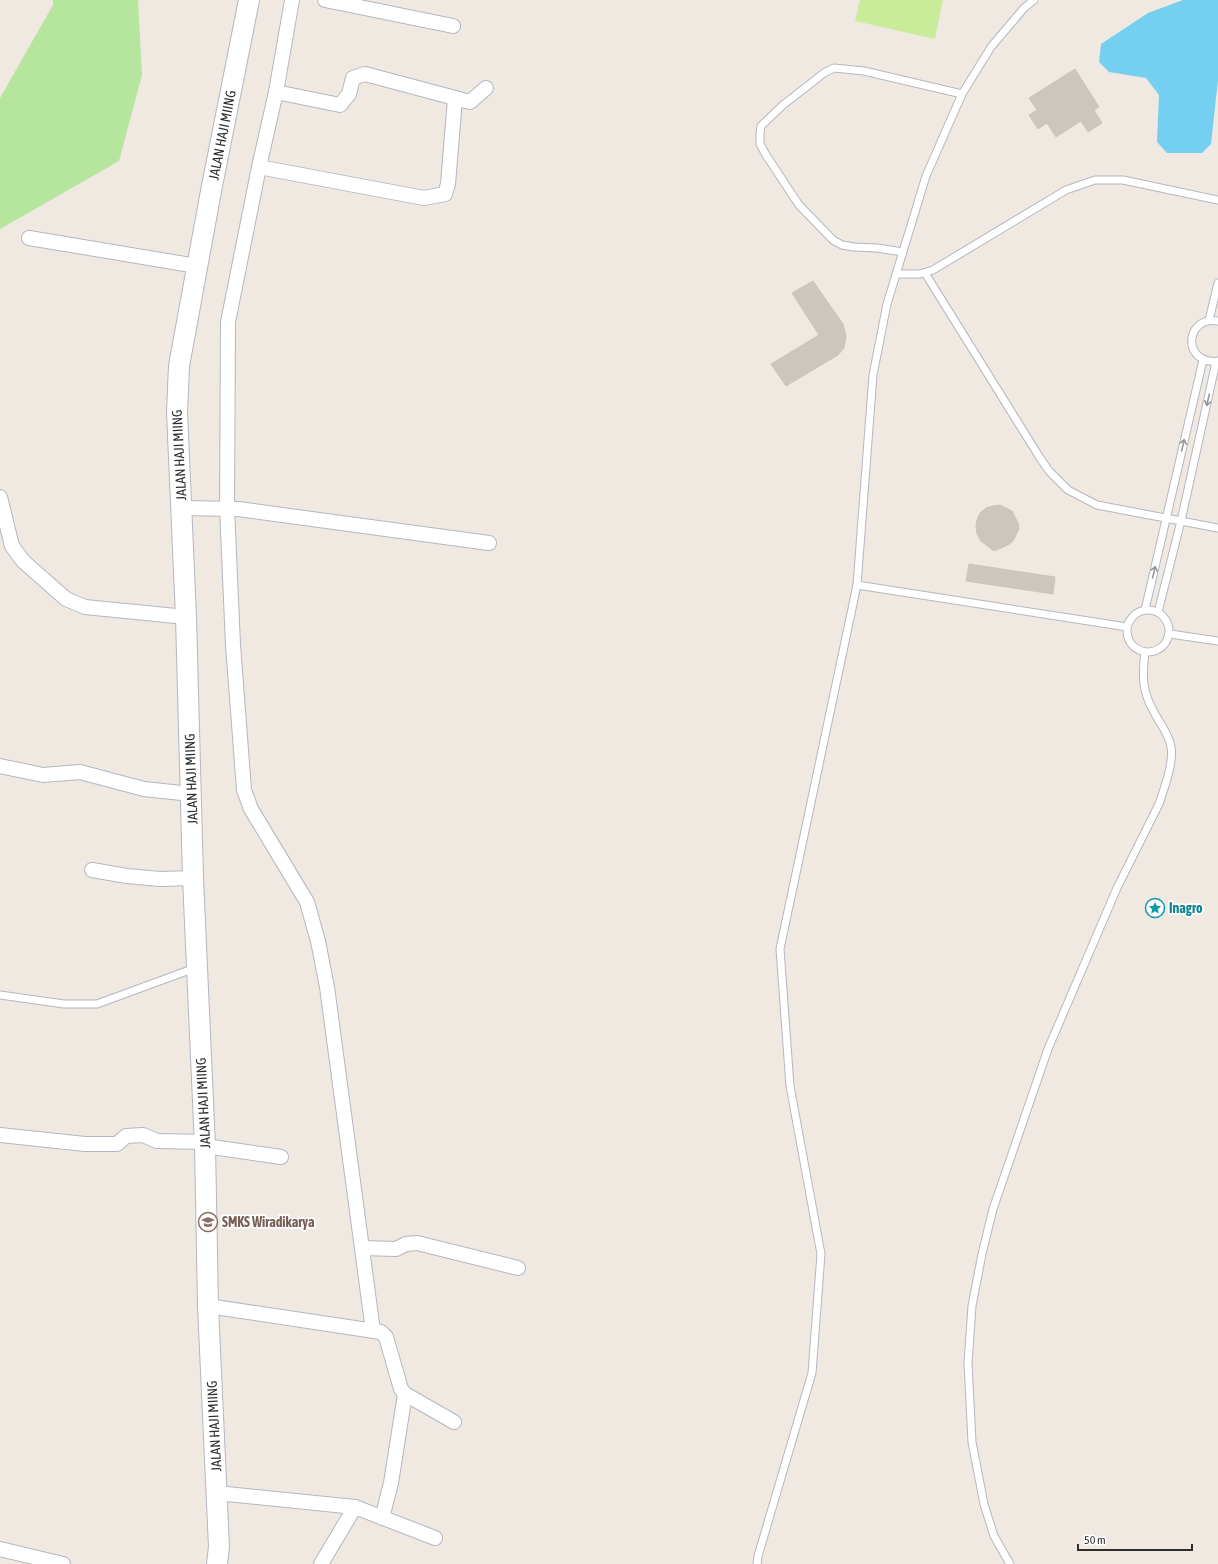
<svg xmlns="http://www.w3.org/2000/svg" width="1218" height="1564" font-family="'Asap Condensed',sans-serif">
	<rect width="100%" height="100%" fill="#efe9e1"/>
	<polygon fill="#b6e59e" points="53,0 138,0 142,75 119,161 0,229 0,98 53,5"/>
	<polygon fill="#c9ec9a" points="860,0 943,0 935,39 855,21"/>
	<polygon fill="#75cff0" points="1183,0 1218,0 1218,80 1211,144 1202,153 1167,153 1157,142 1159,95 1146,78 1109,72 1099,62 1101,44 1148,13"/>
	<g fill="#cbc7bf" stroke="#cbc5ba">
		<polygon points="1075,69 1099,107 1094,110 1102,123 1088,132 1081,121 1056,137 1047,123 1038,129 1029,115 1037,110 1029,98"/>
		<polygon points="813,281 843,324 846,336 844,348 838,355 786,386 771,364 819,335 792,293"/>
		<polygon points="1000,505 1012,511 1018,523 1019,529 1013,541 1008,545 994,551 981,541 977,534 976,527 977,520 980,513 986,508 993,506"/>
		<polygon points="969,564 1055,577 1053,594 966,581"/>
	</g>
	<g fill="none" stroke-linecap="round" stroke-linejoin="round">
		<defs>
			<g id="lane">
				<polyline points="903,252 877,248 854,247 842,245 833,240 799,205 766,155 760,144 760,134 761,126 783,105 824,73 834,68 864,71 962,94"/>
				<polyline points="925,273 1040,458 1049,471 1068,490 1097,505 1218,528"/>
				<polyline points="896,274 920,274 933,270 1066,190 1095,180 1123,180 1218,200"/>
				<polyline points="1209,320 1218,283"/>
				<path d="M 1218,321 C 1188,316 1182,356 1209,361 C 1212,361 1215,362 1218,361"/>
				<polyline points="857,585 1127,627"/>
				<polyline points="1145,610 1203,360"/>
				<circle cx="1148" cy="631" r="21"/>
				<polyline points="1158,612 1181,521 1216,362"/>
				<polyline points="1170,634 1218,641"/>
				<polyline points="0,995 64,1004 97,1004 195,968"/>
				<polyline points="757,1564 758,1556 812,1373 821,1254 790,1086 780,949 857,585 873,375 887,304 926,176 962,94 991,47 1024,8 1034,0"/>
				<path d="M 1010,1564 L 994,1536 L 984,1504 L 972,1442 L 968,1363 L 972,1306 L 982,1254 L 993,1209 L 1048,1049 L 1117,888 L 1159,804 C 1164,789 1174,762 1171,747 C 1169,734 1161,725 1155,714 C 1142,692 1142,676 1145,652"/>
			</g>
			<g id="street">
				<polyline points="292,0 276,92 259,167 228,322 227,508 233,645 244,790 251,809 307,902 318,941 327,987 373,1331"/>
				<polyline points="325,0 453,26"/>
				<polyline points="276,92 340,105 349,94 353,78 365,74 470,102 486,88"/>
				<polyline points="259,167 424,198 445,194 448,184 455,99"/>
				<polyline points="29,238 197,266"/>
				<polyline points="0,497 12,546 23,561 66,599 85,607 186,617"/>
				<polyline points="182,508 238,509 489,543"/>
				<polyline points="0,766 43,775 80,772 144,789 191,794"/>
				<polyline points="92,870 127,876 160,879 193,878"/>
				<polyline points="0,1135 85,1144 117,1144 126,1136 143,1135 157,1141 205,1142"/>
				<polyline points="205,1146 281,1157"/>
				<polyline points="362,1248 396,1249 406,1244 417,1243 518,1268"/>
				<polyline points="208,1306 381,1332 386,1337 401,1389 405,1394 454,1422"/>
				<polyline points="217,1493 355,1507 435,1538"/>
				<polyline points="382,1518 391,1483 405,1394"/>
				<polyline points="0,1549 63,1564"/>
				<polyline points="321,1564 355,1507"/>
			</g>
			<g id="secondary">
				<path id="s1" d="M 217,1564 L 219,1547 L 208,1306 L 205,1146 L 193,878 L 186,617 L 177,412 L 179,366 L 211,191 L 249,0"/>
			</g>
		</defs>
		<use href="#lane" stroke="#b4b7c1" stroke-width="9"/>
		<use href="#street" stroke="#b4b7c1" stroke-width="16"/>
		<use href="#secondary" stroke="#b4b7c1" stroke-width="22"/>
		<use href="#lane" stroke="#fff" stroke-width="7"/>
		<use href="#street" stroke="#fff" stroke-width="14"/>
		<use href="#secondary" stroke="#fff" stroke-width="20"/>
	</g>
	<defs><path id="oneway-shaft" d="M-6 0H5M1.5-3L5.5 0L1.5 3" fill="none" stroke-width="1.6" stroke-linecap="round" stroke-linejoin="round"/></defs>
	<g stroke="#969696">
		<use href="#oneway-shaft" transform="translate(1208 400) rotate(103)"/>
		<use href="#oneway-shaft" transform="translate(1183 445) rotate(-77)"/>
		<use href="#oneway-shaft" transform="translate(1154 572) rotate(-77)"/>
	</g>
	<defs>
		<symbol id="sight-ring" viewBox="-11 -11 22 22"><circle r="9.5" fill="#fff" stroke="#0f9aa8" stroke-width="1.5"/><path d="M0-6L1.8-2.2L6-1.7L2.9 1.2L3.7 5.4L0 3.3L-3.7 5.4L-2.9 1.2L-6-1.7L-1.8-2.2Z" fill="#0f9aa8"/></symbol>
		<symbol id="school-ring" viewBox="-11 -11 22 22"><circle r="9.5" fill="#fff" stroke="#8d6e63" stroke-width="1.5"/><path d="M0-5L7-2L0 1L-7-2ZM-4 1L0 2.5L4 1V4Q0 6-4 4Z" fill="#8d6e63"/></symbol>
	</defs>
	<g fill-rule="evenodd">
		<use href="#sight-ring" x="1144" y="897" width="22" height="22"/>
		<use href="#school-ring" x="197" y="1211" width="22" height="22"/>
	</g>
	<g text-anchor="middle" stroke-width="3.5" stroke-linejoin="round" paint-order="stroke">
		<g font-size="14" fill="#2e2e2e" stroke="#fff">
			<text dy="5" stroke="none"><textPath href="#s1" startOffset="1434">JALAN HAJI MIING</textPath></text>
			<text transform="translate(179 455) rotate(-93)" y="5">JALAN HAJI MIING</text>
			<text transform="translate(191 779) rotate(-92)" y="5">JALAN HAJI MIING</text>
			<text transform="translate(203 1103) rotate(-93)" y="5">JALAN HAJI MIING</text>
			<text transform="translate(214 1426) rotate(-93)" y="5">JALAN HAJI MIING</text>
		</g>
		<g font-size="14" font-weight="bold" fill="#0d838f" stroke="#fff" text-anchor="start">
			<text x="1169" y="913">Inagro</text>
		</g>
		<g font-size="14" font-weight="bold" fill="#785e54" stroke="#fff" text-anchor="start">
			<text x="222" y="1227">SMKS Wiradikarya</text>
		</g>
	</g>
	<path d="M1078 1544v6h114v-6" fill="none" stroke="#2e2e2e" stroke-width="2"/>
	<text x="1084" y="1544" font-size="12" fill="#2e2e2e" stroke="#ffffff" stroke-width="3" paint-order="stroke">50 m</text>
</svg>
